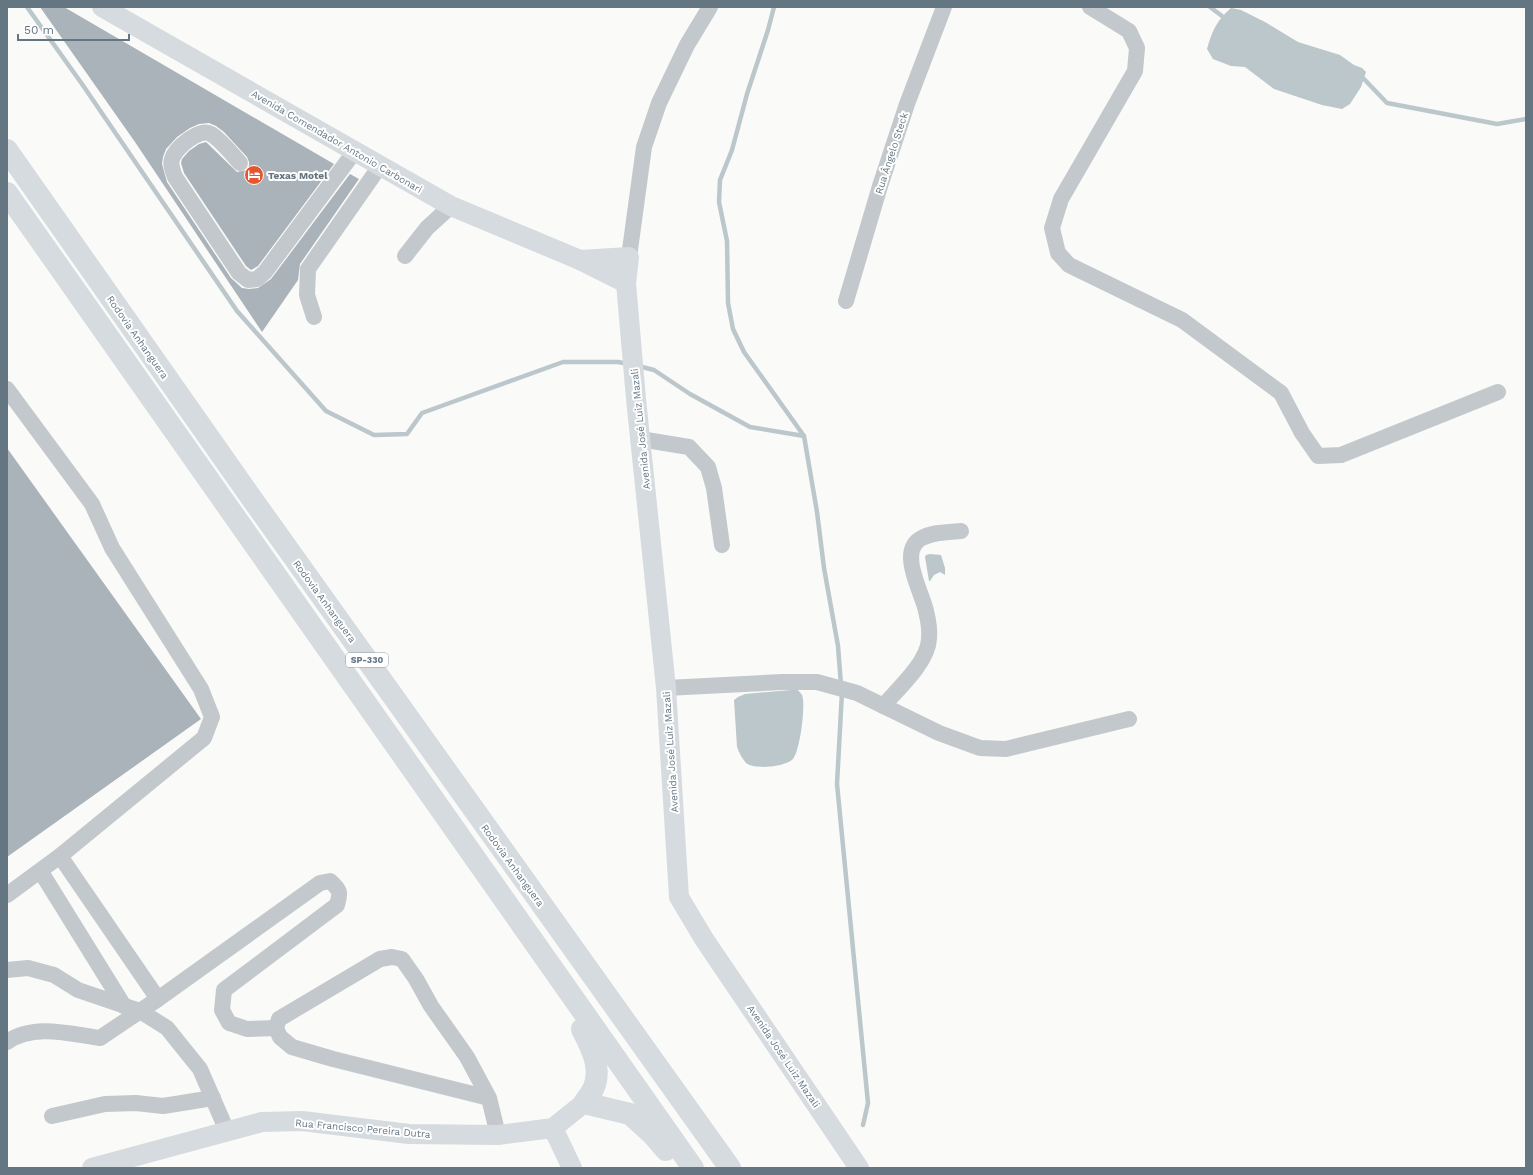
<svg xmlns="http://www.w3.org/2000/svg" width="1533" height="1175" font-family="'Work Sans',sans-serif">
	<rect width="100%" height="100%" fill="#fafaf8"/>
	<g fill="#bbc7cb">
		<path d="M 1231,8 L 1241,10 L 1265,22 L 1298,42 L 1340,55 L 1354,65 L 1362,68 L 1366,72 L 1361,87 L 1350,104 L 1342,109 L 1322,105 L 1274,89 L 1245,67 L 1231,66 L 1213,59 L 1207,49 C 1212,31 1217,20 1231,8 Z"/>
		<polygon points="930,554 941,555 945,568 945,575 940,572 934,575 930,581 929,581 925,557 926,555"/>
		<path d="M 791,690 L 798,690 C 799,692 801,693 802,695 C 806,704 800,751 793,759 C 785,767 755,770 746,763 C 742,758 739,753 737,747 L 734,700 L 738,697 L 745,694 Z"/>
	</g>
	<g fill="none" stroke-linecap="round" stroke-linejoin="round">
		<g stroke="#bbc7cb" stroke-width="4.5">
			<polyline points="27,7 82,84 237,311 326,411 374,435 407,434 422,413 563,362 618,362 629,364"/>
			<polyline points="774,7 768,30 747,94 732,150 720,180 719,202 727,241 728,303 733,329 744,352 804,436 817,512 824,568 838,646 841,685"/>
			<polyline points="1210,7 1222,16"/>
			<polyline points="1364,79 1387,103 1497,124 1526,119"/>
			<polyline points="638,366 654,370 690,394 750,427 804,436"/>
			<polyline points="842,692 837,784 868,1103 863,1125"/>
		</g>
	</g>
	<g fill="#aab3b9">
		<polygon points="40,7 64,7 334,164 258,266 251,270 246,266 184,173 181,163 182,159 189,151 199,144 206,142 237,172 246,170 249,166 249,162 247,157 224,132 216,126 209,123 199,124 190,128 177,137 166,149 163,157 162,164 167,182 231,278 242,288 249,289 258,288 271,279 350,174 359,179 300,264 298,280 262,332 135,142"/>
		<polygon points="7,448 201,719 7,857"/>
	</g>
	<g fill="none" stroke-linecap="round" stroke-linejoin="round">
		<g stroke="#c3c8cc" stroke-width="16">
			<polyline points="1090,7 1129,31 1137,48 1135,71 1061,199 1052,228 1058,253 1069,265 1182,320 1281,393 1302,433 1318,456 1341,455 1498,392"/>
			<path d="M 240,163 C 234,156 218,138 211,134 C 200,127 175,148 172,159 C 170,165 173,171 175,177 L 239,273 L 248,280 L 257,279 L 265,272 L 355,151"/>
			<polyline points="405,256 427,228 451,206"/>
			<polyline points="629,257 644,147 659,103 687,45 710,7"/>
			<polyline points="846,301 880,186 907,104 944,7"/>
			<polyline points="314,317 307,295 308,269 380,166"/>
			<polyline points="7,389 92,504 112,548 201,689 212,717 204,738 60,856 7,895"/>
			<polyline points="640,439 689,447 708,467 714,488 722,545"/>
			<polyline points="666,688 782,682 817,682 857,693 939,733 980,748 1006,749 1129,719"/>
			<path d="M 883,706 C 898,689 928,662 929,639 C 930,630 928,619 926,611 C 923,594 898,553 920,539 C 931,532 948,532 961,531"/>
			<polyline points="60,856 158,999"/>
			<polyline points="41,872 124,1006"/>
			<polyline points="7,970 28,968 54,975 78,990 140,1011 167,1028 200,1069 227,1131"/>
			<path d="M 7,1042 C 33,1023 71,1034 100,1038 L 158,999 L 320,883 L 330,881 C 340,890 341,892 337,905 L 224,990 L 222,1010 L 229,1023 L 247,1029 L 276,1028"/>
			<polyline points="489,1098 333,1059 292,1047 280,1037 276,1028 279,1019 380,959 392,957 402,959 416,979 431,1006 467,1057 489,1098 498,1135"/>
			<polyline points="52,1116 105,1104 136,1103 163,1106 213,1098"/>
		</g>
		<g stroke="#d6dbdf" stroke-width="20">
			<polyline points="102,7 451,206 580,260 626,283"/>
			<polyline points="580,260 629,257 626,283 636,399 666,688 679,897 704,939 859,1168"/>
			<polyline points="553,1128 572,1168"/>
			<polyline points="92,1168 262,1122 302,1121 409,1134 498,1135 553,1128 584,1103"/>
		</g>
		<g stroke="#d6dbdf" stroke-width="22">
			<polyline points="7,150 250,496 730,1168"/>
			<polyline points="7,193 693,1168"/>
			<path d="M 582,1029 C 591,1047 602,1067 594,1087 C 592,1093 587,1098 584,1103 L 630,1114 L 654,1136 L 666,1150"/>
		</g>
	</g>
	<defs>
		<symbol id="hotel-disc" viewBox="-11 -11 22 22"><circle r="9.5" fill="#e4572e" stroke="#fff"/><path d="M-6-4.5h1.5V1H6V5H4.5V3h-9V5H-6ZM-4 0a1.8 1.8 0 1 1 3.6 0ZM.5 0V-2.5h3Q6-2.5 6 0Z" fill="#fff"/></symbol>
	</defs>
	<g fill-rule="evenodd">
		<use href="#hotel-disc" x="243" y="164" width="22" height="22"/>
	</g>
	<g text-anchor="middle" stroke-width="4" stroke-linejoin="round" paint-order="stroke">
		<rect fill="#fff" stroke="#939fa8" stroke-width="1" x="346" y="653" width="42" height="14" rx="3"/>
		<g font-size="9" font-weight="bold" fill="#657683">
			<text x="367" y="663">SP-330</text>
		</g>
		<g font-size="10" fill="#657683" stroke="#fff">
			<text transform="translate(337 141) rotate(30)" y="4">Avenida Comendador Antonio Carbonari</text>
			<text transform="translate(891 153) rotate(-72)" y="4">Rua Ângelo Steck</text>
			<text transform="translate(138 337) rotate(55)" y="4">Rodovia Anhanguera</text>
			<text transform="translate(640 429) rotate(-96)" y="4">Avenida José Luiz Mazali</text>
			<text transform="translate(325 601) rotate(54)" y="4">Rodovia Anhanguera</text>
			<text transform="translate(670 752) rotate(-94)" y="4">Avenida José Luiz Mazali</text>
			<text transform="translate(513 865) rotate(54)" y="4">Rodovia Anhanguera</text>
			<text transform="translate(784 1056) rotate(56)" y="4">Avenida José Luiz Mazali</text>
			<text transform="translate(363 1128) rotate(5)" y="4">Rua Francisco Pereira Dutra</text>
		</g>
		<g font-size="10" font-weight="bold" fill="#657683" stroke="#fff" text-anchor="start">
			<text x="268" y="179">Texas Motel</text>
		</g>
	</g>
	<rect width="1533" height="1175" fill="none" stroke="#657683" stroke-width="16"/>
	<path d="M18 34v6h111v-6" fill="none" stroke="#657683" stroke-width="2"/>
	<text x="24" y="34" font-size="12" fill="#657683" stroke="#ffffff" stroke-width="3" paint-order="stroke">50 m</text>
</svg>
